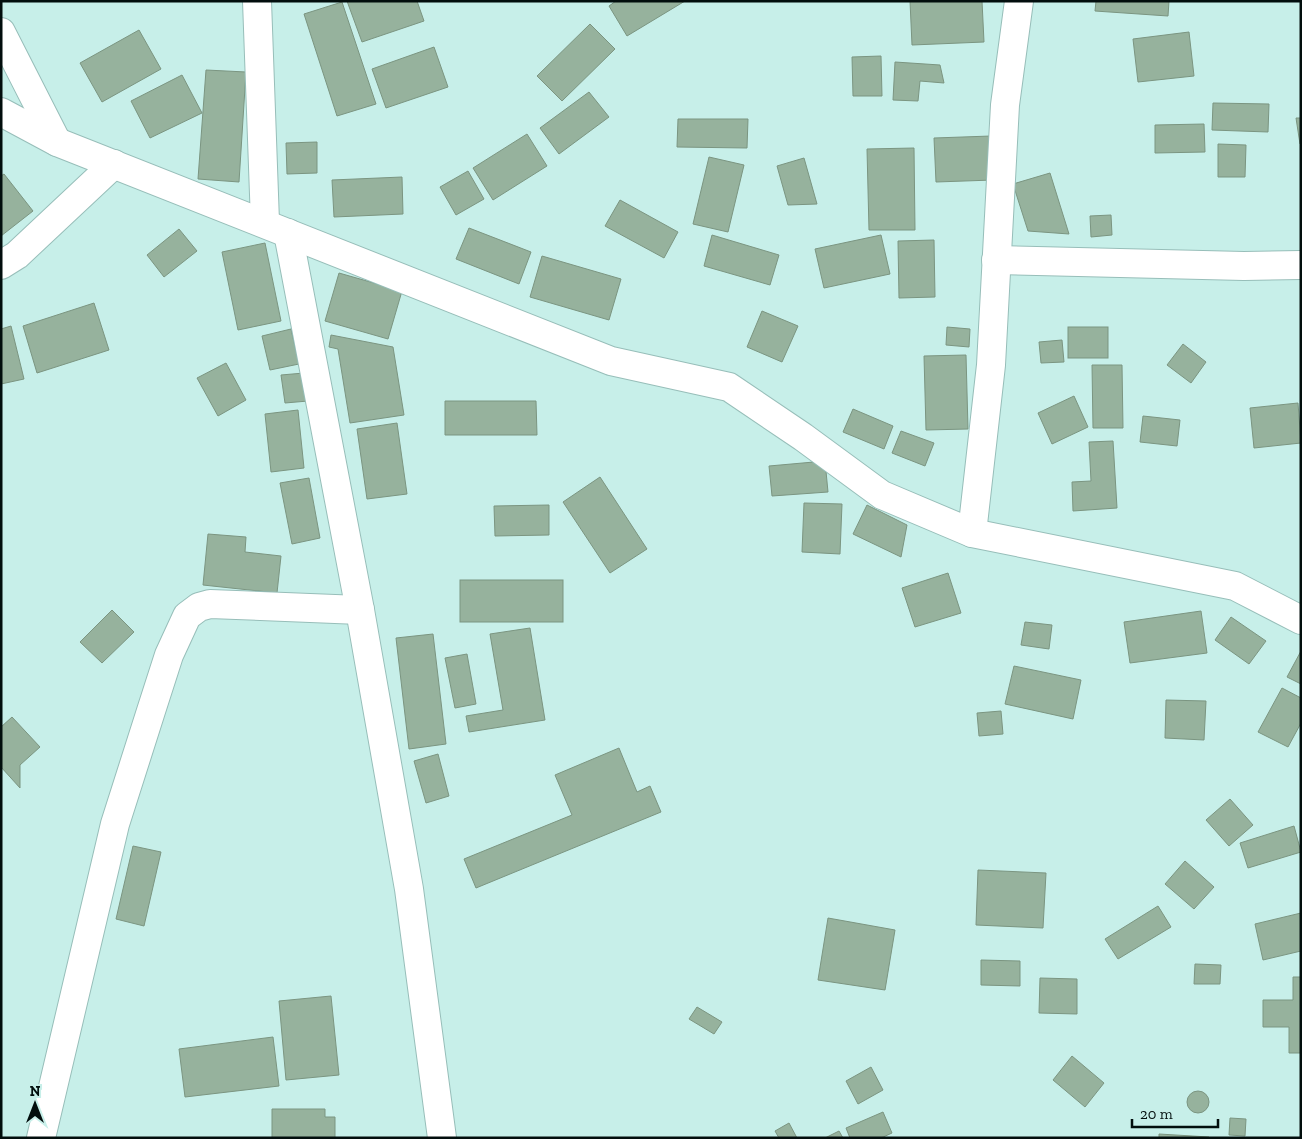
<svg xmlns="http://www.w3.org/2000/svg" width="1302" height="1139" font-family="'Zilla Slab',serif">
	<rect width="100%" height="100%" fill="#c7efe9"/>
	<g fill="#96b29d" stroke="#7b9581">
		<polygon points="347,1 417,1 424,21 362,42"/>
		<polygon points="616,1 685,1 627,36 609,6"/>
		<polygon points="910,1 982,1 984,42 912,45"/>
		<polygon points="1096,1 1169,1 1168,16 1095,11"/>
		<polygon points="342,2 376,104 337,116 304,14"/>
		<polygon points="590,24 615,49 562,101 537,76"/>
		<polygon points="139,30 161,69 102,102 80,63"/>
		<polygon points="1189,32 1194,76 1138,82 1133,39"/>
		<polygon points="434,47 448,87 386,108 372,69"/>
		<polygon points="881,56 882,96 853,96 852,57"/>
		<polygon points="895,62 940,65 944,83 920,81 918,101 893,100"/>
		<polygon points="206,70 246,72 239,182 198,179"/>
		<polygon points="182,75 202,113 150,138 131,101"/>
		<polygon points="589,92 609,117 559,154 540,128"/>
		<polygon points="1213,103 1269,104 1268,132 1212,130"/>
		<polygon points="1296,118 1301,118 1301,144 1300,144"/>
		<polygon points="678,119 748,119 747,148 677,147"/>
		<polygon points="1204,124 1205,152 1155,153 1155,125"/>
		<polygon points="527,134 547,166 493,200 473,168"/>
		<polygon points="991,136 993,180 936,182 934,138"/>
		<polygon points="317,142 317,173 287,174 286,143"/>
		<polygon points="1218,144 1246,145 1245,177 1218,177"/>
		<polygon points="914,148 915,230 869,230 867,149"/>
		<polygon points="709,157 744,165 728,232 693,224"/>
		<polygon points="804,158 817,204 788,205 777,166"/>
		<polygon points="468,171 484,199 456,215 440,187"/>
		<polygon points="1050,173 1069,234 1028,231 1013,184"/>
		<polygon points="4,174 33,211 1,236 1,176"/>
		<polygon points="402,177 403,214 334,217 332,180"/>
		<polygon points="620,200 678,232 664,258 605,226"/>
		<polygon points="1111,215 1112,235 1091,237 1090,216"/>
		<polygon points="469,228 531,252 519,284 456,259"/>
		<polygon points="179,229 197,251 164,277 147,255"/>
		<polygon points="712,235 779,255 770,285 704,266"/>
		<polygon points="881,235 890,274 824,288 815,249"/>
		<polygon points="934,240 935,297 899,298 898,241"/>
		<polygon points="265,243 281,321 238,330 222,252"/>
		<polygon points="542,256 621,279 609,320 530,297"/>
		<polygon points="339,273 402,291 388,339 325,321"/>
		<polygon points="94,303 109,350 37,373 23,326"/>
		<polygon points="762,311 798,326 782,362 747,347"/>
		<polygon points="11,326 24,379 1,384 1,329"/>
		<polygon points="947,327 970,329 969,347 946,345"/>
		<rect x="1068" y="327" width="40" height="31"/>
		<polygon points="291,329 299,364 270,370 262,336"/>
		<polygon points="331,335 393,347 404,415 350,423 338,349 329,347"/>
		<polygon points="1062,340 1064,362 1041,363 1039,342"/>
		<polygon points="1183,344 1206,362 1191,383 1167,365"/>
		<polygon points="966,355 968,429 926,430 924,356"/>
		<polygon points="226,363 246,400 218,416 197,378"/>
		<polygon points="1092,365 1122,365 1123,428 1093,428"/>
		<polygon points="304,373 308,401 285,403 281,375"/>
		<polygon points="1074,396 1088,427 1052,444 1038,413"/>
		<polygon points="445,401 536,401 537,435 445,435"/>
		<polygon points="1298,403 1301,443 1254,448 1250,408"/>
		<polygon points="853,409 893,426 884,449 843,432"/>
		<polygon points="298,410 304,468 271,472 265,414"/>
		<polygon points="1143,416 1180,420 1177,446 1140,442"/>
		<polygon points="397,423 407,494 367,499 357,429"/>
		<polygon points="901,431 934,443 925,466 892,453"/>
		<polygon points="1113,441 1117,508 1073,511 1072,482 1091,481 1089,442"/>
		<polygon points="825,461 828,492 772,496 769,466"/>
		<polygon points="600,477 647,549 610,573 563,502"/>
		<polygon points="309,478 320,538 292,544 280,483"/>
		<polygon points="804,503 842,504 840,554 802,552"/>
		<polygon points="549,505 549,535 495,536 494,506"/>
		<polygon points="867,505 907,525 901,557 853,534"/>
		<polygon points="208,534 246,537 245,552 281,556 277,593 203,585"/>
		<polygon points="948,573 961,613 915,627 902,588"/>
		<rect x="460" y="580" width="103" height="42"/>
		<polygon points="112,610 134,632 102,663 80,642"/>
		<polygon points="1201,611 1207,653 1130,663 1124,622"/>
		<polygon points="1231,617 1266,641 1249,664 1215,640"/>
		<polygon points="1025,622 1052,625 1049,649 1021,645"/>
		<polygon points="530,628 545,720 469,732 466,716 503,710 490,634"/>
		<polygon points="433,634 446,744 409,749 396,638"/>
		<polygon points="1301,651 1301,684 1287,677"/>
		<polygon points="467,654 476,704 455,708 445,658"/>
		<polygon points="1014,666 1081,680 1073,719 1005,704"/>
		<polygon points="1282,688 1301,698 1301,723 1288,747 1258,732"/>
		<polygon points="1166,700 1206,701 1204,740 1165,738"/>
		<polygon points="1001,711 1003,734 979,736 977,713"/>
		<polygon points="12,717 40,747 20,765 20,788 1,767 1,727"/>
		<polygon points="619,748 637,792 650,786 661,812 476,888 464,859 572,815 555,775"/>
		<polygon points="438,754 449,796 426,803 414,761"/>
		<polygon points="1230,799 1253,825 1229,846 1206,820"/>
		<polygon points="1294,826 1301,852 1248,868 1240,843"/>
		<polygon points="133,846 161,852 144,926 116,919"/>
		<polygon points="1185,861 1214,887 1194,909 1165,884"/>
		<polygon points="978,870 1046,873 1043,928 976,925"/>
		<polygon points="1158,906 1171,927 1118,959 1105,939"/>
		<polygon points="1301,913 1301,951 1263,960 1255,924"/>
		<polygon points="828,918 895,930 885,990 818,980"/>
		<polygon points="981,960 1020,961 1020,986 981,985"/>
		<polygon points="1195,964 1221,965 1220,984 1194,984"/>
		<polygon points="1293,977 1301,977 1301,1053 1289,1053 1289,1027 1263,1027 1263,1000 1293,1000"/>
		<polygon points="1040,978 1077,979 1077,1014 1039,1013"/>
		<polygon points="331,996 339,1075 286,1080 279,1001"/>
		<polygon points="697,1007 722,1022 714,1034 689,1019"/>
		<polygon points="273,1037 279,1086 185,1097 179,1049"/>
		<polygon points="1072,1056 1104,1083 1085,1107 1053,1080"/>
		<polygon points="871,1067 883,1090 858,1104 846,1081"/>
		<circle cx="1198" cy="1102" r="11"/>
		<polygon points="272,1109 325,1109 325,1117 335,1117 335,1138 272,1138"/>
		<polygon points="883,1112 892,1133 881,1138 850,1138 846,1128"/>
		<polygon points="1230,1118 1246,1119 1245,1136 1229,1135"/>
		<polygon points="789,1123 797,1138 779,1138 775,1131"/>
		<polygon points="839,1131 843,1138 825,1138"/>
		<polygon points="1159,1134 1209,1137 1209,1138 1159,1138"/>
	</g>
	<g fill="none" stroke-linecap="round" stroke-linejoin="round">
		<defs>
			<g id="minor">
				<polyline points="257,1 265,222"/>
				<polyline points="1,32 57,142"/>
				<polyline points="1,112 57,142 611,361 729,387 803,437 882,495 972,533 1235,586 1301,620"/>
				<polyline points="288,233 360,610 409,889 442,1138"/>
				<polyline points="996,260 1244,266 1301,265"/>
				<polyline points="1,265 17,255 114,164"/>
				<polyline points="972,533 991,365 1005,105 1019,1"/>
				<polyline points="41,1138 115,824 151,711 169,655 187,616 199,607 210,604 360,610"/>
			</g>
		</defs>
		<use href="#minor" stroke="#97beb9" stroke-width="30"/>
		<use href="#minor" stroke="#fff" stroke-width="28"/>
	</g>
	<rect width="1302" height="1139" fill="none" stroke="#020e0d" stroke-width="5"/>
	<g transform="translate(35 1104)" stroke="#c7efe9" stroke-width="4" paint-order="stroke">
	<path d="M0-4L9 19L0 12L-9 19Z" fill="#020e0d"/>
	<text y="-8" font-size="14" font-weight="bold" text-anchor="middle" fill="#020e0d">N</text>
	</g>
	<path d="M1132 1119v8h86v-8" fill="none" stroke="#020e0d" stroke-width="2.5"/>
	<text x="1140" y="1119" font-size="15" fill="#020e0d" stroke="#c7efe9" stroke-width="4" paint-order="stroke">20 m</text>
</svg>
